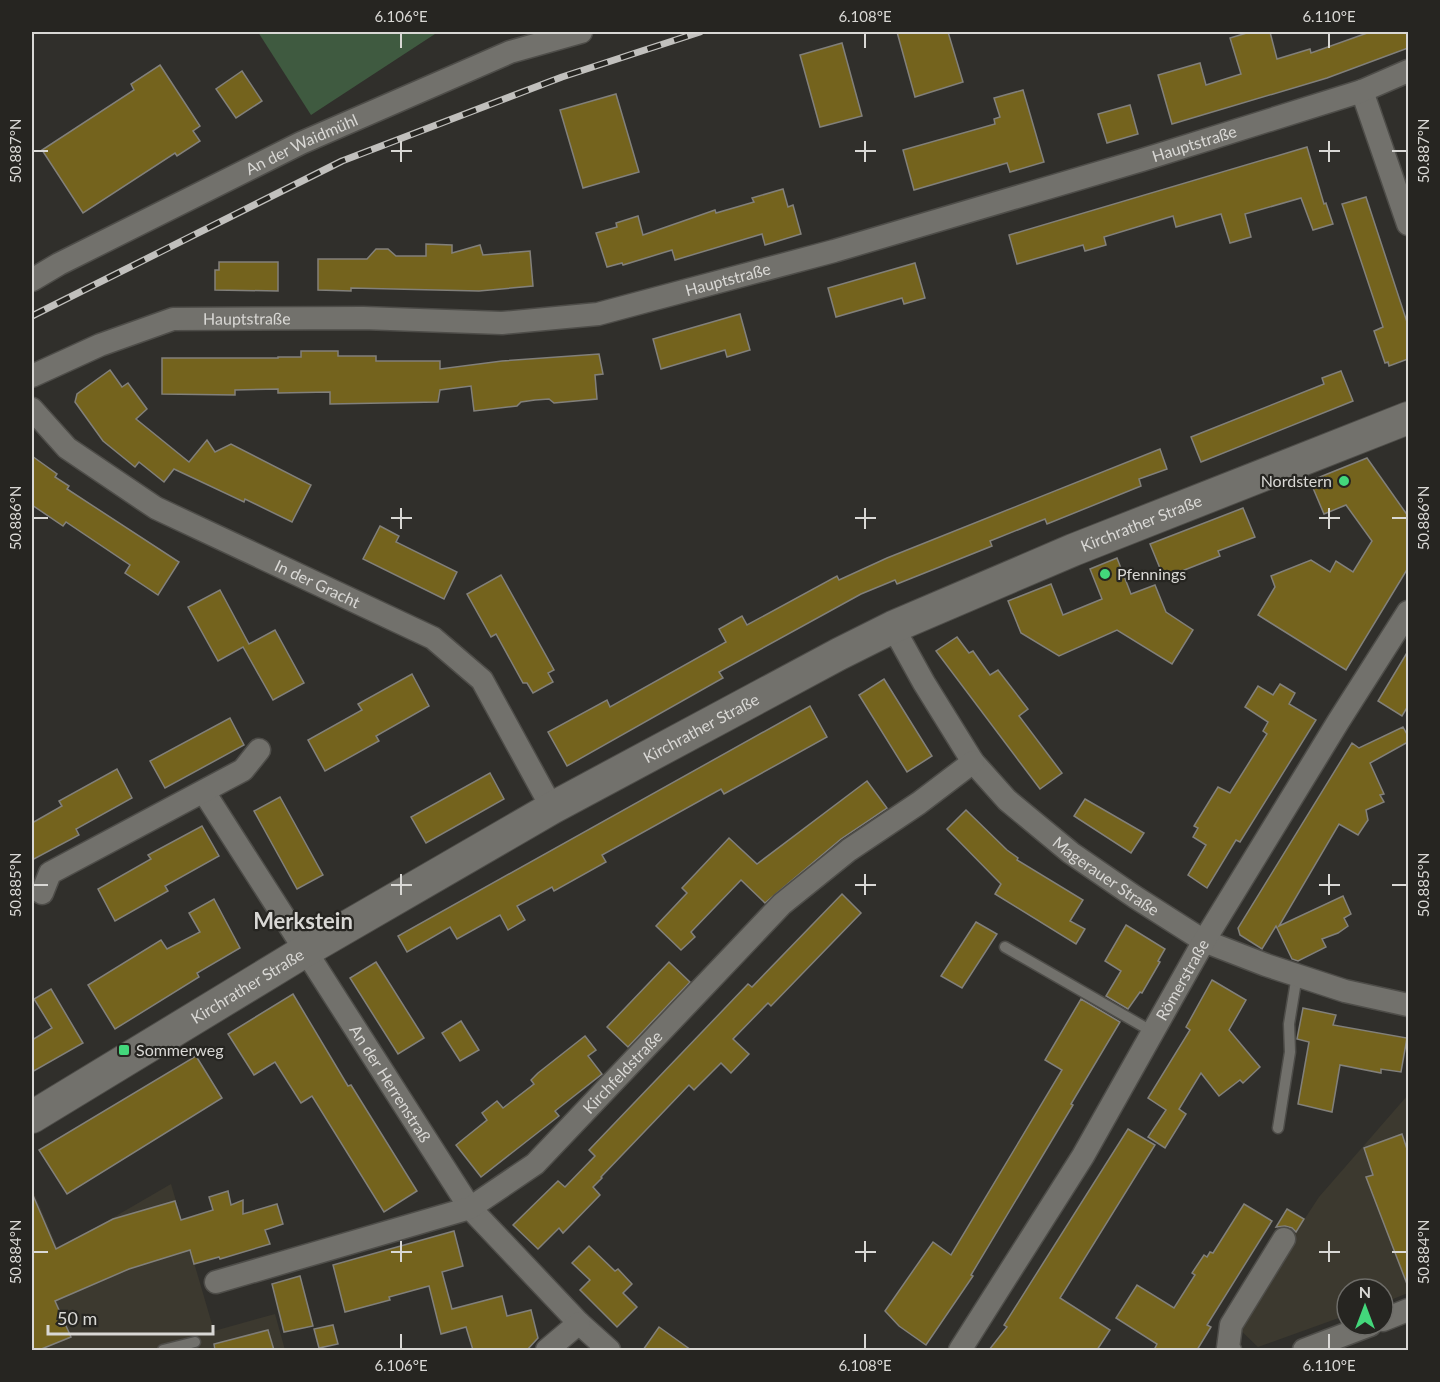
<svg xmlns="http://www.w3.org/2000/svg" width="1440" height="1382" font-family="Lato,sans-serif">
	<rect width="100%" height="100%" fill="#302f2b"/>
	<g fill="#3c392f">
		<polygon points="1407,1096 1408,1293 1383,1303 1383,1289 1347,1289 1347,1315 1258,1347 1235,1325 1319,1197"/>
		<polygon points="171,1184 214,1331 275,1314 285,1350 32,1350 32,1188 57,1247 97,1227"/>
	</g>
	<polygon fill="#3f5a40" points="258,32 438,32 311,115"/>
	<g fill="#74631d" stroke="#82807b" stroke-width="1.5">
		<polygon points="897,32 948,32 963,82 915,97"/>
		<polygon points="1250,32 1270,32 1277,59 1310,49 1311,53 1370,32 1408,32 1408,48 1327,78 1172,124 1158,75 1200,63 1206,85 1241,74 1230,38"/>
		<polygon points="842,43 862,116 820,127 800,55"/>
		<polygon points="160,65 200,126 193,131 200,141 177,156 175,153 83,213 42,150 134,90 131,84"/>
		<polygon points="242,71 262,101 236,118 216,89"/>
		<polygon points="1023,90 1044,162 1010,172 1007,163 914,190 903,150 995,124 994,119 1000,117 994,98"/>
		<polygon points="616,94 639,172 583,188 560,110"/>
		<polygon points="1130,105 1138,134 1107,143 1098,114"/>
		<polygon points="1307,147 1324,204 1326,203 1333,224 1313,230 1301,198 1245,214 1251,237 1230,243 1221,214 1176,227 1173,216 1104,237 1106,245 1085,251 1083,245 1017,264 1009,235"/>
		<polygon points="783,189 788,207 793,205 801,234 765,245 762,234 675,260 672,250 623,265 622,263 607,267 596,233 617,227 616,223 638,216 643,235 715,210 716,213 754,202 752,198"/>
		<polygon points="1366,197 1408,325 1408,359 1389,366 1388,362 1385,363 1374,331 1383,327 1342,204"/>
		<polygon points="426,244 452,245 452,253 480,245 483,255 530,251 533,286 479,291 351,288 351,291 318,290 318,259 367,259 376,249 388,249 396,256 426,256"/>
		<polygon points="219,262 278,262 278,291 215,290 215,270 219,270"/>
		<polygon points="915,263 925,298 904,304 902,298 836,317 828,288"/>
		<polygon points="740,314 750,350 727,357 725,350 661,369 653,339"/>
		<polygon points="301,351 338,351 338,356 376,356 376,361 440,361 440,369 502,361 599,354 603,374 595,375 597,399 554,403 549,399 535,400 521,402 517,406 474,411 471,386 440,390 438,402 330,404 330,392 278,393 278,389 235,390 235,395 162,394 162,358 278,358 278,357 301,357"/>
		<polygon points="110,370 122,387 128,383 147,409 136,419 189,462 207,440 215,452 231,444 311,485 292,522 245,499 244,502 174,469 164,482 139,462 135,467 103,441 75,402 77,394"/>
		<polygon points="1341,371 1353,401 1201,462 1191,437 1324,384 1322,378"/>
		<polygon points="1160,449 1167,469 1139,479 1141,486 1047,524 1045,519 990,541 992,546 897,584 895,580 861,594 719,672 723,678 567,766 548,732 607,700 610,707 726,642 719,629 742,616 747,625 837,576 839,580 887,558"/>
		<polygon points="32,456 57,474 55,477 69,486 67,489 179,562 158,595 125,573 130,565 66,522 63,526 32,505"/>
		<polygon points="1367,458 1408,516 1408,568 1346,670 1258,615 1275,587 1271,576 1311,560 1330,572 1336,561 1353,572 1372,541 1346,505 1324,514 1310,481"/>
		<polygon points="1243,508 1255,537 1218,551 1220,556 1164,578 1150,544"/>
		<polygon points="380,526 399,536 396,542 457,572 444,599 363,559"/>
		<polygon points="1117,558 1131,594 1155,585 1166,612 1193,630 1172,664 1117,630 1059,656 1021,633 1008,601 1051,584 1063,615 1102,599 1090,569"/>
		<polygon points="501,575 554,670 548,673 553,682 533,693 527,683 523,683 496,634 491,637 467,594"/>
		<polygon points="220,590 249,644 275,630 304,683 273,700 243,647 218,661 188,607"/>
		<polygon points="957,637 969,653 973,651 990,675 998,670 1028,709 1019,716 1062,773 1040,789 936,651"/>
		<polygon points="1408,651 1408,706 1402,716 1378,701"/>
		<polygon points="412,674 429,706 376,736 379,741 325,771 308,740 362,710 358,704"/>
		<polygon points="884,679 932,756 907,772 859,695"/>
		<polygon points="1280,684 1295,693 1289,704 1316,720 1240,842 1236,840 1207,888 1188,875 1206,845 1193,837 1198,828 1194,826 1218,787 1230,793 1267,734 1263,731 1268,722 1245,707 1258,686 1273,695"/>
		<polygon points="810,706 827,737 724,794 721,789 602,855 606,862 554,891 552,887 517,906 525,920 508,930 500,915 457,939 450,927 407,952 398,936"/>
		<polygon points="230,718 244,745 165,788 150,761"/>
		<polygon points="1403,727 1408,736 1408,742 1370,763 1384,794 1380,795 1384,802 1366,810 1368,820 1358,835 1339,824 1279,926 1343,896 1351,914 1344,918 1348,926 1338,933 1322,939 1326,947 1298,961 1292,959 1276,926 1262,949 1240,935 1238,928 1352,743 1359,748"/>
		<polygon points="117,769 132,798 76,829 79,835 32,860 32,823 62,806 59,801"/>
		<polygon points="490,773 504,799 426,843 411,817"/>
		<polygon points="867,781 887,808 841,839 765,903 741,880 691,932 695,937 681,950 656,926 687,893 682,888 729,838 757,864"/>
		<polygon points="280,797 323,875 297,889 254,811"/>
		<polygon points="1085,799 1144,833 1131,853 1074,816"/>
		<polygon points="966,810 1007,850 1018,858 1017,860 1083,900 1070,921 1085,929 1076,944 995,894 1001,884 947,829"/>
		<polygon points="202,826 219,856 165,886 168,891 115,921 98,889 151,859 148,855"/>
		<polygon points="842,894 861,913 771,1006 768,1003 733,1039 749,1054 731,1073 721,1063 694,1090 689,1085 601,1177 602,1178 593,1187 600,1195 563,1233 559,1228 538,1249 513,1225 558,1181 565,1187 595,1156 589,1150 748,984 752,987"/>
		<polygon points="214,899 240,948 197,973 199,977 115,1029 88,985 161,940 167,949 200,932 189,913"/>
		<polygon points="976,922 997,934 962,988 941,976"/>
		<polygon points="1126,925 1165,949 1158,961 1160,962 1142,993 1140,992 1128,1009 1106,996 1121,971 1105,961"/>
		<polygon points="376,962 424,1038 398,1054 350,978"/>
		<polygon points="669,962 690,982 628,1047 607,1027"/>
		<polygon points="1212,980 1246,1000 1229,1030 1260,1067 1243,1083 1240,1080 1219,1096 1201,1073 1179,1109 1186,1114 1165,1148 1148,1137 1166,1110 1148,1098 1190,1030 1186,1027"/>
		<polygon points="51,989 83,1043 32,1072 32,1040 52,1028 34,999"/>
		<polygon points="293,994 348,1086 351,1085 417,1191 384,1212 312,1096 301,1103 275,1062 254,1075 228,1034"/>
		<polygon points="1081,999 1120,1022 1071,1104 1073,1105 971,1275 973,1276 926,1345 899,1326 885,1311 933,1242 951,1255 1062,1070 1045,1060"/>
		<polygon points="1303,1008 1336,1015 1333,1025 1407,1038 1401,1072 1381,1069 1381,1073 1340,1065 1332,1112 1298,1104 1309,1042 1297,1039"/>
		<polygon points="461,1021 479,1050 460,1061 442,1033"/>
		<polygon points="585,1036 596,1050 588,1056 602,1074 555,1111 559,1116 481,1177 456,1145 487,1120 482,1113 497,1101 503,1108 534,1084 531,1080 538,1073"/>
		<polygon points="196,1056 222,1098 67,1194 39,1150"/>
		<polygon points="1128,1129 1155,1145 1060,1298 1110,1330 1097,1350 989,1350 1007,1327 1004,1325"/>
		<polygon points="1402,1134 1408,1152 1408,1284 1407,1284 1366,1177 1373,1175 1364,1148"/>
		<polygon points="228,1191 231,1205 243,1200 243,1214 277,1204 283,1224 265,1230 270,1244 220,1259 219,1257 194,1264 190,1250 129,1269 55,1301 71,1337 39,1350 32,1350 32,1193 56,1249 113,1219 175,1201 181,1220 213,1210 209,1197"/>
		<polygon points="1244,1204 1272,1221 1207,1325 1211,1327 1197,1350 1154,1350 1157,1344 1116,1318 1137,1285 1174,1308 1195,1275 1192,1273 1204,1255 1207,1257 1210,1252 1213,1253"/>
		<polygon points="1287,1209 1304,1219 1296,1232 1292,1228 1285,1226 1276,1227"/>
		<polygon points="454,1231 463,1266 442,1272 452,1309 502,1296 507,1316 531,1310 538,1338 527,1350 473,1350 466,1327 441,1334 429,1286 389,1297 390,1300 345,1312 333,1265"/>
		<polygon points="589,1246 615,1271 618,1269 632,1284 623,1293 637,1307 617,1327 580,1290 590,1280 572,1263"/>
		<polygon points="300,1276 313,1326 284,1332 272,1284"/>
		<polygon points="333,1325 338,1344 319,1348 314,1329"/>
		<polygon points="659,1327 691,1350 643,1350"/>
		<polygon points="268,1330 274,1350 215,1350 214,1344"/>
	</g>
	<g fill="none" stroke-linecap="round" stroke-linejoin="round">
		<defs>
			<g id="lane">
				<polyline points="1005,947 1153,1032"/>
				<polyline points="1278,1128 1290,1052 1289,1024 1297,975"/>
				<polyline points="163,1350 195,1342"/>
			</g>
			<g id="street">
				<polyline points="1362,91 1408,224"/>
				<path id="s1" d="M 32,280 L 59,264 L 301,143 L 510,52 L 581,32"/>
				<path id="s2" d="M 32,376 L 100,345 L 173,319 L 363,318 L 502,323 L 598,314 L 834,251 L 1142,160 L 1362,91 L 1408,71"/>
				<path id="s3" d="M 32,409 L 67,448 L 156,508 L 433,638 L 482,680 L 552,808"/>
				<path id="s4" d="M 893,627 L 924,683 L 973,762 L 1007,800 L 1071,853 L 1135,897 L 1204,941 L 1266,965 L 1345,991 L 1408,1005"/>
				<path id="s5" d="M 204,792 L 470,1208 L 579,1323 L 609,1350"/>
				<polyline points="42,893 50,873 243,770 259,750"/>
				<path id="s6" d="M 216,1282 L 470,1208 L 535,1164 L 782,904 L 849,850 L 919,803 L 973,762"/>
				<polyline points="1383,1320 1408,1310"/>
				<polyline points="547,1350 579,1323"/>
				<path id="s7" d="M 960,1350 L 1083,1156 L 1204,941 L 1338,722 L 1408,612"/>
				<polyline points="1230,1350 1228,1348 1231,1325 1284,1239"/>
				<polyline points="1304,1350 1370,1325"/>
			</g>
			<g id="secondary">
				<path id="s8" d="M 32,1117 L 305,951 L 552,808 L 839,654 L 893,627 L 1073,550 L 1408,418"/>
			</g>
		</defs>
		<use href="#lane" stroke="#4e4d49" stroke-width="13"/>
		<use href="#street" stroke="#4e4d49" stroke-width="25"/>
		<use href="#secondary" stroke="#4e4d49" stroke-width="34"/>
		<use href="#lane" stroke="#72716c" stroke-width="10"/>
		<use href="#street" stroke="#72716c" stroke-width="22"/>
		<use href="#secondary" stroke="#72716c" stroke-width="32"/>
		<defs>
			<polyline id="rail" points="32,316 342,161 562,77 700,32"/>
		</defs>
		<use href="#rail" stroke="#c1c0bd" stroke-width="7"/>
		<use href="#rail" stroke="#262521" stroke-width="4.5" stroke-dasharray="14" stroke-linecap="butt"/>
	</g>
	<path fill="none" stroke="#d9d8d5" stroke-width="2" d="M 401,33 L 401,48M 865,33 L 865,48M 1329,33 L 1329,48M 401,141 L 401,162M 865,141 L 865,162M 1329,141 L 1329,162M 33,151 L 48,151M 391,151 L 412,151M 855,151 L 876,151M 1319,151 L 1340,151M 1392,151 L 1407,151M 401,508 L 401,529M 865,508 L 865,529M 1329,508 L 1329,529M 33,518 L 48,518M 391,518 L 412,518M 855,518 L 876,518M 1319,518 L 1340,518M 1392,518 L 1407,518M 401,874 L 401,895M 865,874 L 865,895M 1329,874 L 1329,895M 33,885 L 48,885M 391,885 L 412,885M 855,885 L 876,885M 1319,885 L 1340,885M 1392,885 L 1407,885M 401,1241 L 401,1262M 865,1241 L 865,1262M 1329,1241 L 1329,1262M 33,1252 L 48,1252M 391,1252 L 412,1252M 855,1252 L 876,1252M 1319,1252 L 1340,1252M 1392,1252 L 1407,1252M 401,1334 L 401,1349M 865,1334 L 865,1349M 1329,1334 L 1329,1349"/>
	<g fill="#43d77b" stroke="#262521" stroke-width="2">
		<circle cx="1344" cy="481" r="6"/>
		<circle cx="1105" cy="574" r="6"/>
		<rect x="118" y="1044" width="12" height="12" rx="3"/>
	</g>
	<g text-anchor="middle" stroke-width="4.5" stroke-linejoin="round" paint-order="stroke">
		<g font-size="16" fill="#d9d8d5" stroke="#262521">
			<text dy="6" stroke="none"><textPath href="#s2" startOffset="1198">Hauptstraße</textPath></text>
			<text dy="6" stroke="none"><textPath href="#s1" startOffset="302">An der Waidmühl</textPath></text>
			<text dy="6" stroke="none"><textPath href="#s2" startOffset="712">Hauptstraße</textPath></text>
			<text dy="6" stroke="none"><textPath href="#s2" startOffset="226">Hauptstraße</textPath></text>
			<text dy="6" stroke="none"><textPath href="#s8" startOffset="1260">Kirchrather Straße</textPath></text>
			<text dy="6" stroke="none"><textPath href="#s3" startOffset="338">In der Gracht</textPath></text>
			<text dy="6" stroke="none"><textPath href="#s8" startOffset="774">Kirchrather Straße</textPath></text>
			<text dy="6" stroke="none"><textPath href="#s4" startOffset="333">Magerauer Straße</textPath></text>
			<text dy="6" stroke="none"><textPath href="#s7" startOffset="432">Römerstraße</textPath></text>
			<text dy="6" stroke="none"><textPath href="#s8" startOffset="252">Kirchrather Straße</textPath></text>
			<text dy="6" stroke="none"><textPath href="#s6" startOffset="470">Kirchfeldstraße</textPath></text>
			<text dy="6" stroke="none"><textPath href="#s5" startOffset="346">An der Herrenstraß</textPath></text>
		</g>
		<g font-size="16" fill="#d9d8d5" stroke="#262521" text-anchor="start">
			<text x="1332" y="487" text-anchor="end">Nordstern</text>
			<text x="1117" y="580">Pfennings</text>
			<text x="136" y="1056">Sommerweg</text>
		</g>
		<g font-size="22" font-weight="bold" fill="#d9d8d5" stroke="#262521">
			<text x="303" y="929">Merkstein</text>
		</g>
	</g>
	<rect width="1440" height="1382" fill="none" stroke="#262521" stroke-width="66"/>
	<g transform="translate(1365 1307)"><circle r="28" fill="#262521" stroke="#6e6d69" stroke-width="1.5"/>
	<path d="M0-4.5L10 22L0 15L-10 22Z" fill="#43d77b"/>
	<text y="-9" font-size="16" font-weight="bold" text-anchor="middle" fill="#d9d8d5">N</text>
	</g>
	<path d="M48 1325v9h165v-9" fill="none" stroke="#d9d8d5" stroke-width="3"/>
	<text x="57" y="1325" font-size="18" fill="#d9d8d5" stroke="#262521" stroke-width="4.5" paint-order="stroke">50 m</text>
	<rect x="33" y="33" width="1374" height="1316" fill="none" stroke="#d9d8d5" stroke-width="2"/>
	<g font-size="15" text-anchor="middle" fill="#d9d8d5">
		<text x="401" y="22">6.106°E</text>
		<text x="865" y="22">6.108°E</text>
		<text x="1329" y="22">6.110°E</text>
		<text transform="translate(16 151) rotate(-90)" y="5">50.887°N</text>
		<text transform="translate(1424 151) rotate(-90)" y="5">50.887°N</text>
		<text transform="translate(16 518) rotate(-90)" y="5">50.886°N</text>
		<text transform="translate(1424 518) rotate(-90)" y="5">50.886°N</text>
		<text transform="translate(16 885) rotate(-90)" y="5">50.885°N</text>
		<text transform="translate(1424 885) rotate(-90)" y="5">50.885°N</text>
		<text transform="translate(16 1252) rotate(-90)" y="5">50.884°N</text>
		<text transform="translate(1424 1252) rotate(-90)" y="5">50.884°N</text>
		<text x="401" y="1371">6.106°E</text>
		<text x="865" y="1371">6.108°E</text>
		<text x="1329" y="1371">6.110°E</text>
	</g>
</svg>
